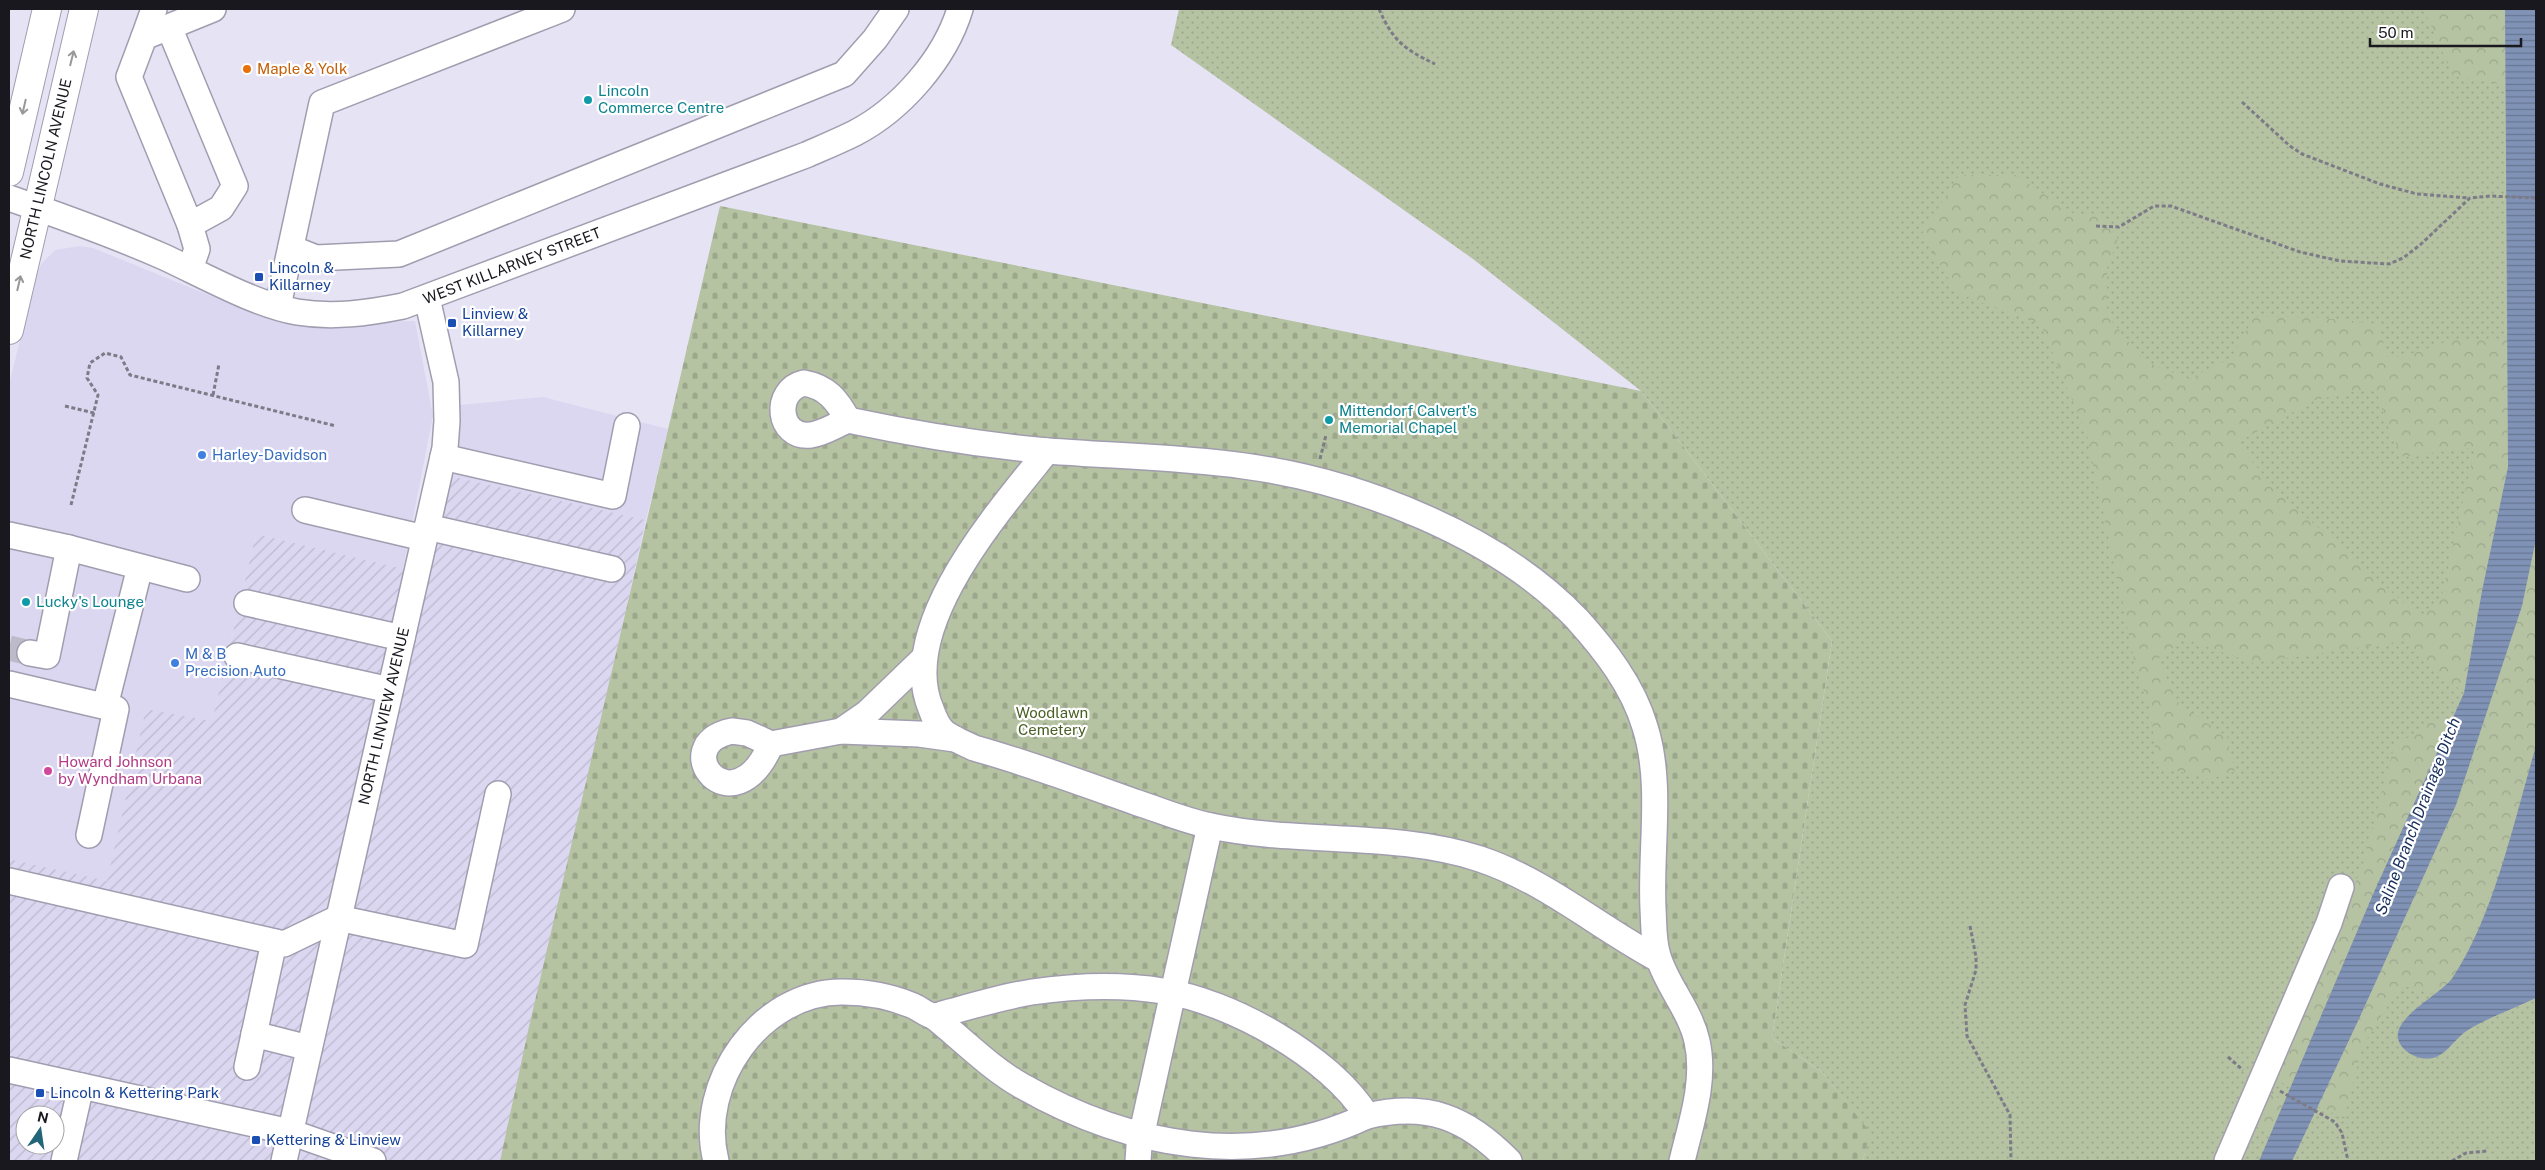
<svg xmlns="http://www.w3.org/2000/svg" width="2545" height="1170" font-family="'Public Sans',sans-serif">
	<defs>
		<pattern id="industrial-furrows" width="10" height="10" patternUnits="userSpaceOnUse" patternTransform="scale(1.25)"><rect width="10" height="10" fill="#dcd7f1"/><path d="M-1 1l2-2M0 10L10 0M9 11l2-2" fill="none" stroke="#bcb8ce"/></pattern>
		<pattern id="grass-dots" width="8" height="8" patternUnits="userSpaceOnUse" patternTransform="scale(1.25)"><rect width="8" height="8" fill="#b6c3a3"/><path d="M2 2h.1M6 6h.1" fill="none" stroke="#9ca78c" stroke-width="1.8" stroke-linecap="round"/></pattern>
		<pattern id="forest-crowns" width="20" height="18" patternUnits="userSpaceOnUse" patternTransform="scale(1.25)"><rect width="20" height="18" fill="#b6c3a3"/><path d="M2 6a3 3 0 1 1 6 0M12 15a3 3 0 1 1 6 0" fill="none" stroke="#9ca78c"/></pattern>
		<pattern id="cemetery-stones" width="16" height="16" patternUnits="userSpaceOnUse" patternTransform="scale(1.25)"><rect width="16" height="16" fill="#b6c3a3"/><path d="M2 7V4a2 2 0 0 1 4 0v3zM10 15v-3a2 2 0 0 1 4 0v3z" fill="#9ca78c"/></pattern>
		<pattern id="water-rules" width="6" height="5" patternUnits="userSpaceOnUse" patternTransform="scale(1.25)"><rect width="6" height="5" fill="#8093b6"/><path d="M0 2.5h6" fill="none" stroke="#687793"/></pattern>
	</defs>
	<rect width="100%" height="100%" fill="#e6e3f5"/>
	<g fill="#dcd7f1">
		<polygon points="80,246 93,248 263,317 304,323 415,321 433,416 403,569 256,534 212,721 112,866 107,882 9,859 9,385 36,275 42,263 55,250"/>
		<polygon points="543,397 668,429 646,520 450,476 460,427 460,405"/>
	</g>
	<path fill="url(#industrial-furrows)" fill-rule="evenodd" d="M 450,476 L 646,520 L 502,1161 L 9,1161 L 9,859 L 107,881 L 146,709 L 212,721 L 256,534 L 429,575 ZM 25,1115 L 55,1115 L 55,1145 L 25,1145 Z"/>
	<polygon fill="url(#grass-dots)" points="1179,9 2536,9 2536,1161 1863,1161 1869,1132 1822,1072 1772,1038 1832,641 1641,391 1473,259 1171,45"/>
	<g fill="url(#forest-crowns)" fill-rule="evenodd">
		<polygon points="2428,9 2536,9 2536,90 2453,76 2426,14"/>
		<path d="M 1959,175 L 2015,175 L 2074,214 L 2101,215 L 2118,239 L 2107,268 L 2107,315 L 2144,361 L 2189,379 L 2231,358 L 2254,317 L 2314,317 L 2379,324 L 2386,357 L 2403,357 L 2451,340 L 2508,340 L 2508,467 L 2482,591 L 2464,693 L 2403,641 L 2253,663 L 2184,639 L 2158,659 L 2179,704 L 2227,737 L 2235,771 L 2210,779 L 2157,766 L 2151,713 L 2135,664 L 2087,435 L 2041,325 L 1957,293 L 1922,234 ZM 2375,387 L 2389,430 L 2403,457 L 2475,447 L 2442,595 L 2420,617 L 2281,495 L 2236,443 L 2315,400 Z"/>
		<polygon points="2536,539 2536,746 2512,831 2471,946 2452,979 2436,995 2401,985 2362,1047 2344,1119 2318,1105 2456,805 2522,606"/>
		<polygon points="2452,720 2319,1019 2291,1088 2268,1077 2362,868 2394,747 2432,721"/>
		<polygon points="2265,1092 2285,1101 2271,1135 2252,1124"/>
	</g>
	<polygon fill="url(#cemetery-stones)" points="720,206 1641,391 1832,641 1772,1038 1822,1072 1870,1132 1863,1161 500,1161 528,1031"/>
	<g fill="url(#water-rules)">
		<polygon points="2505,9 2536,9 2536,539 2522,606 2456,805 2358,1021 2292,1161 2259,1161 2374,892 2464,693 2482,591 2508,467"/>
		<path d="M 2536,746 L 2536,998 C 2513,1009 2486,1018 2465,1032 C 2455,1039 2448,1052 2436,1057 C 2425,1061 2412,1057 2404,1049 C 2378,1023 2441,996 2453,977 C 2494,916 2515,817 2536,746 Z"/>
	</g>
	<g fill="none" stroke-linecap="round" stroke-linejoin="round">
		<polyline stroke="#bdbaca" stroke-width="25" stroke-dasharray="25 12" stroke-linecap="butt" points="9,648 30,653"/>
		<defs>
			<g id="minor">
				<polyline points="169,27 235,186 221,208 190,225 129,77 144,37 213,9"/>
				<polyline points="144,37 154,9"/>
				<path d="M 9,198 C 61,216 114,235 164,257 C 205,276 254,304 297,312 C 333,318 368,313 403,306 L 806,155 C 822,148 839,141 855,133 C 901,109 945,59 960,9"/>
				<polyline points="190,225 197,249 190,269"/>
				<polyline points="291,248 316,258 399,254 844,74 875,39 896,9"/>
				<polyline points="278,306 322,103 562,9"/>
				<path d="M 804,383 C 827,387 837,400 848,420 C 836,425 824,433 811,435 C 777,439 773,390 804,383 Z"/>
				<path d="M 848,420 C 914,434 981,445 1048,451 C 1114,456 1179,457 1244,466 C 1357,481 1497,535 1577,619 C 1605,650 1633,686 1645,727 C 1663,784 1650,849 1653,909 C 1654,924 1653,941 1658,956 C 1667,986 1690,1010 1697,1041 C 1706,1081 1691,1123 1682,1161"/>
				<path d="M 1047,451 C 999,511 896,627 931,709 C 934,717 937,726 944,732 C 953,739 964,743 974,748 C 1028,763 1082,783 1135,802 C 1160,810 1185,821 1211,826 C 1300,845 1394,831 1480,859 C 1546,881 1598,927 1658,959"/>
				<polyline points="443,457 613,496 627,426"/>
				<polyline points="305,510 424,538"/>
				<polyline points="427,527 612,569"/>
				<polyline points="9,535 69,548 47,656 30,653"/>
				<polyline points="69,548 187,579"/>
				<polyline points="247,603 402,638"/>
				<polyline points="237,656 390,690"/>
				<polyline points="9,684 116,709 89,835"/>
				<polyline points="105,706 140,567"/>
				<path d="M 732,731 L 747,733 L 771,744 C 733,832 665,745 732,731 Z"/>
				<polyline points="841,731 919,734 955,739"/>
				<polyline points="771,744 841,731 867,713 923,659"/>
				<polyline points="9,881 284,944 338,918 465,945 498,794"/>
				<path d="M 933,1016 C 962,1039 990,1068 1022,1086 C 1129,1147 1253,1170 1367,1116"/>
				<polyline points="254,1034 309,1048"/>
				<polyline points="247,1067 274,942"/>
				<polyline points="9,1070 290,1132 373,1161"/>
				<polyline points="64,1161 81,1086"/>
				<polyline points="284,1161 445,448 447,421 446,382 427,298"/>
				<path d="M 716,1161 C 696,1083 761,991 843,992 C 867,992 889,996 911,1005 C 918,1007 926,1015 933,1016 C 939,1016 950,1011 957,1010 C 982,1003 1007,996 1032,992 C 1074,986 1120,984 1163,991 C 1230,1001 1331,1057 1367,1116 C 1427,1102 1466,1117 1509,1161"/>
				<polyline points="1138,1161 1139,1146 1210,826"/>
				<polyline points="2227,1161 2329,923 2341,887"/>
			</g>
			<g id="major">
				<polyline points="9,172 47,9"/>
				<polyline points="9,330 84,9"/>
			</g>
		</defs>
		<use href="#minor" stroke="#a19daf" stroke-width="28"/>
		<use href="#major" stroke="#a19daf" stroke-width="30"/>
		<g stroke="#7d7b87" stroke-width="3" stroke-dasharray="4 2.5" stroke-linecap="butt">
			<path d="M 1379,9 C 1393,41 1404,49 1435,64"/>
			<polyline points="2242,102 2290,146 2302,154 2380,184 2417,194 2469,198"/>
			<polyline points="2096,226 2119,227 2154,206 2171,206 2300,252 2340,261 2389,264 2403,258 2420,245 2470,198 2490,196 2536,198"/>
			<polyline points="213,395 219,364"/>
			<polyline points="65,406 94,413"/>
			<polyline points="1320,459 1326,435"/>
			<polyline points="71,505 98,395 87,378 90,363 105,353 121,357 130,375 336,426"/>
			<polyline points="1970,926 1976,957 1976,970 1965,1005 1967,1036 2010,1115 2011,1161"/>
			<polyline points="2228,1057 2243,1070"/>
			<polyline points="2280,1091 2335,1122 2342,1133 2348,1161"/>
			<polyline points="2452,1161 2466,1153 2487,1151"/>
		</g>
		<use href="#minor" stroke="#fff" stroke-width="25"/>
		<use href="#major" stroke="#fff" stroke-width="28"/>
	</g>
	<defs><path id="oneway-shaft" d="M-6 0H5M1.5-3L5.5 0L1.5 3" fill="none" stroke-width="1.6" stroke-linecap="round" stroke-linejoin="round" transform="scale(1.25)"/></defs>
	<g stroke="#98979a">
		<use href="#oneway-shaft" transform="translate(72 58) rotate(-76)"/>
		<use href="#oneway-shaft" transform="translate(24 107) rotate(103)"/>
		<use href="#oneway-shaft" transform="translate(19 283) rotate(-77)"/>
	</g>
	<circle fill="#e8710a" stroke="#fff" stroke-width="2" cx="247" cy="69" r="5"/>
	<g fill="#0f9aa8" stroke="#fff" stroke-width="2">
		<circle cx="588" cy="100" r="5"/>
		<circle cx="1329" cy="420" r="5"/>
		<circle cx="26" cy="602" r="5"/>
	</g>
	<g fill="#1a4fb4" stroke="#fff" stroke-width="2">
		<rect x="254" y="272" width="10" height="10" rx="2.5"/>
		<rect x="447" y="318" width="10" height="10" rx="2.5"/>
		<rect x="35" y="1088" width="10" height="10" rx="2.5"/>
		<rect x="251" y="1135" width="10" height="10" rx="2.5"/>
	</g>
	<g fill="#3f7fe0" stroke="#fff" stroke-width="2">
		<circle cx="202" cy="455" r="5"/>
		<circle cx="175" cy="663" r="5"/>
	</g>
	<circle fill="#d1479c" stroke="#fff" stroke-width="2" cx="48" cy="771" r="5"/>
	<g text-anchor="middle" stroke-width="4.5" stroke-linejoin="round" paint-order="stroke">
		<g font-size="15" fill="#c56008" stroke="#fff" text-anchor="start">
			<text x="257" y="74">Maple &amp; Yolk</text>
		</g>
		<g font-size="15" fill="#0d838f" stroke="#fff" text-anchor="start">
			<text x="598" y="96">Lincoln<tspan x="598" dy="17">Commerce Centre</tspan></text>
			<text x="1339" y="416">Mittendorf Calvert's<tspan x="1339" dy="17">Memorial Chapel</tspan></text>
			<text x="36" y="607">Lucky's Lounge</text>
		</g>
		<g font-size="15" fill="#19181e" stroke="#fff">
			<text transform="translate(46 169) rotate(-77)" y="5">NORTH LINCOLN AVENUE</text>
			<text transform="translate(512 266) rotate(-21)" y="5">WEST KILLARNEY STREET</text>
			<text transform="translate(384 716) rotate(-77)" y="5">NORTH LINVIEW AVENUE</text>
		</g>
		<g font-size="15" fill="#164399" stroke="#fff" text-anchor="start">
			<text x="269" y="273">Lincoln &amp;<tspan x="269" dy="17">Killarney</tspan></text>
			<text x="462" y="319">Linview &amp;<tspan x="462" dy="17">Killarney</tspan></text>
			<text x="50" y="1098">Lincoln &amp; Kettering Park</text>
			<text x="266" y="1145">Kettering &amp; Linview</text>
		</g>
		<g font-size="15" fill="#366cbe" stroke="#fff" text-anchor="start">
			<text x="212" y="460">Harley-Davidson</text>
			<text x="185" y="659">M &amp; B<tspan x="185" dy="17">Precision Auto</tspan></text>
		</g>
		<g font-size="15" fill="#4a5f24" stroke="#fff">
			<text x="1052" y="718">Woodlawn<tspan x="1052" dy="17">Cemetery</tspan></text>
		</g>
		<g font-size="15" fill="#b23c85" stroke="#fff" text-anchor="start">
			<text x="58" y="767">Howard Johnson<tspan x="58" dy="17">by Wyndham Urbana</tspan></text>
		</g>
		<g font-size="16" font-style="italic" fill="#162d5b" stroke="#fff">
			<text transform="translate(2417 816) rotate(-69)" y="6">Saline Branch Drainage Ditch</text>
		</g>
	</g>
	<rect width="2545" height="1170" fill="none" stroke="#19181e" stroke-width="20"/>
	<g transform="translate(40 1130) rotate(13)"><circle r="24" fill="#ffffff" stroke="#a3a3a5"/>
	<path d="M0-4L9 19L0 12L-9 19Z" fill="#226578"/>
	<text y="-8" font-size="14" font-weight="bold" text-anchor="middle" fill="#19181e">N</text>
	</g>
	<path d="M2370 38v8h151v-8" fill="none" stroke="#19181e" stroke-width="2.5"/>
	<text x="2378" y="38" font-size="15" fill="#19181e" stroke="#ffffff" stroke-width="4" paint-order="stroke">50 m</text>
</svg>
